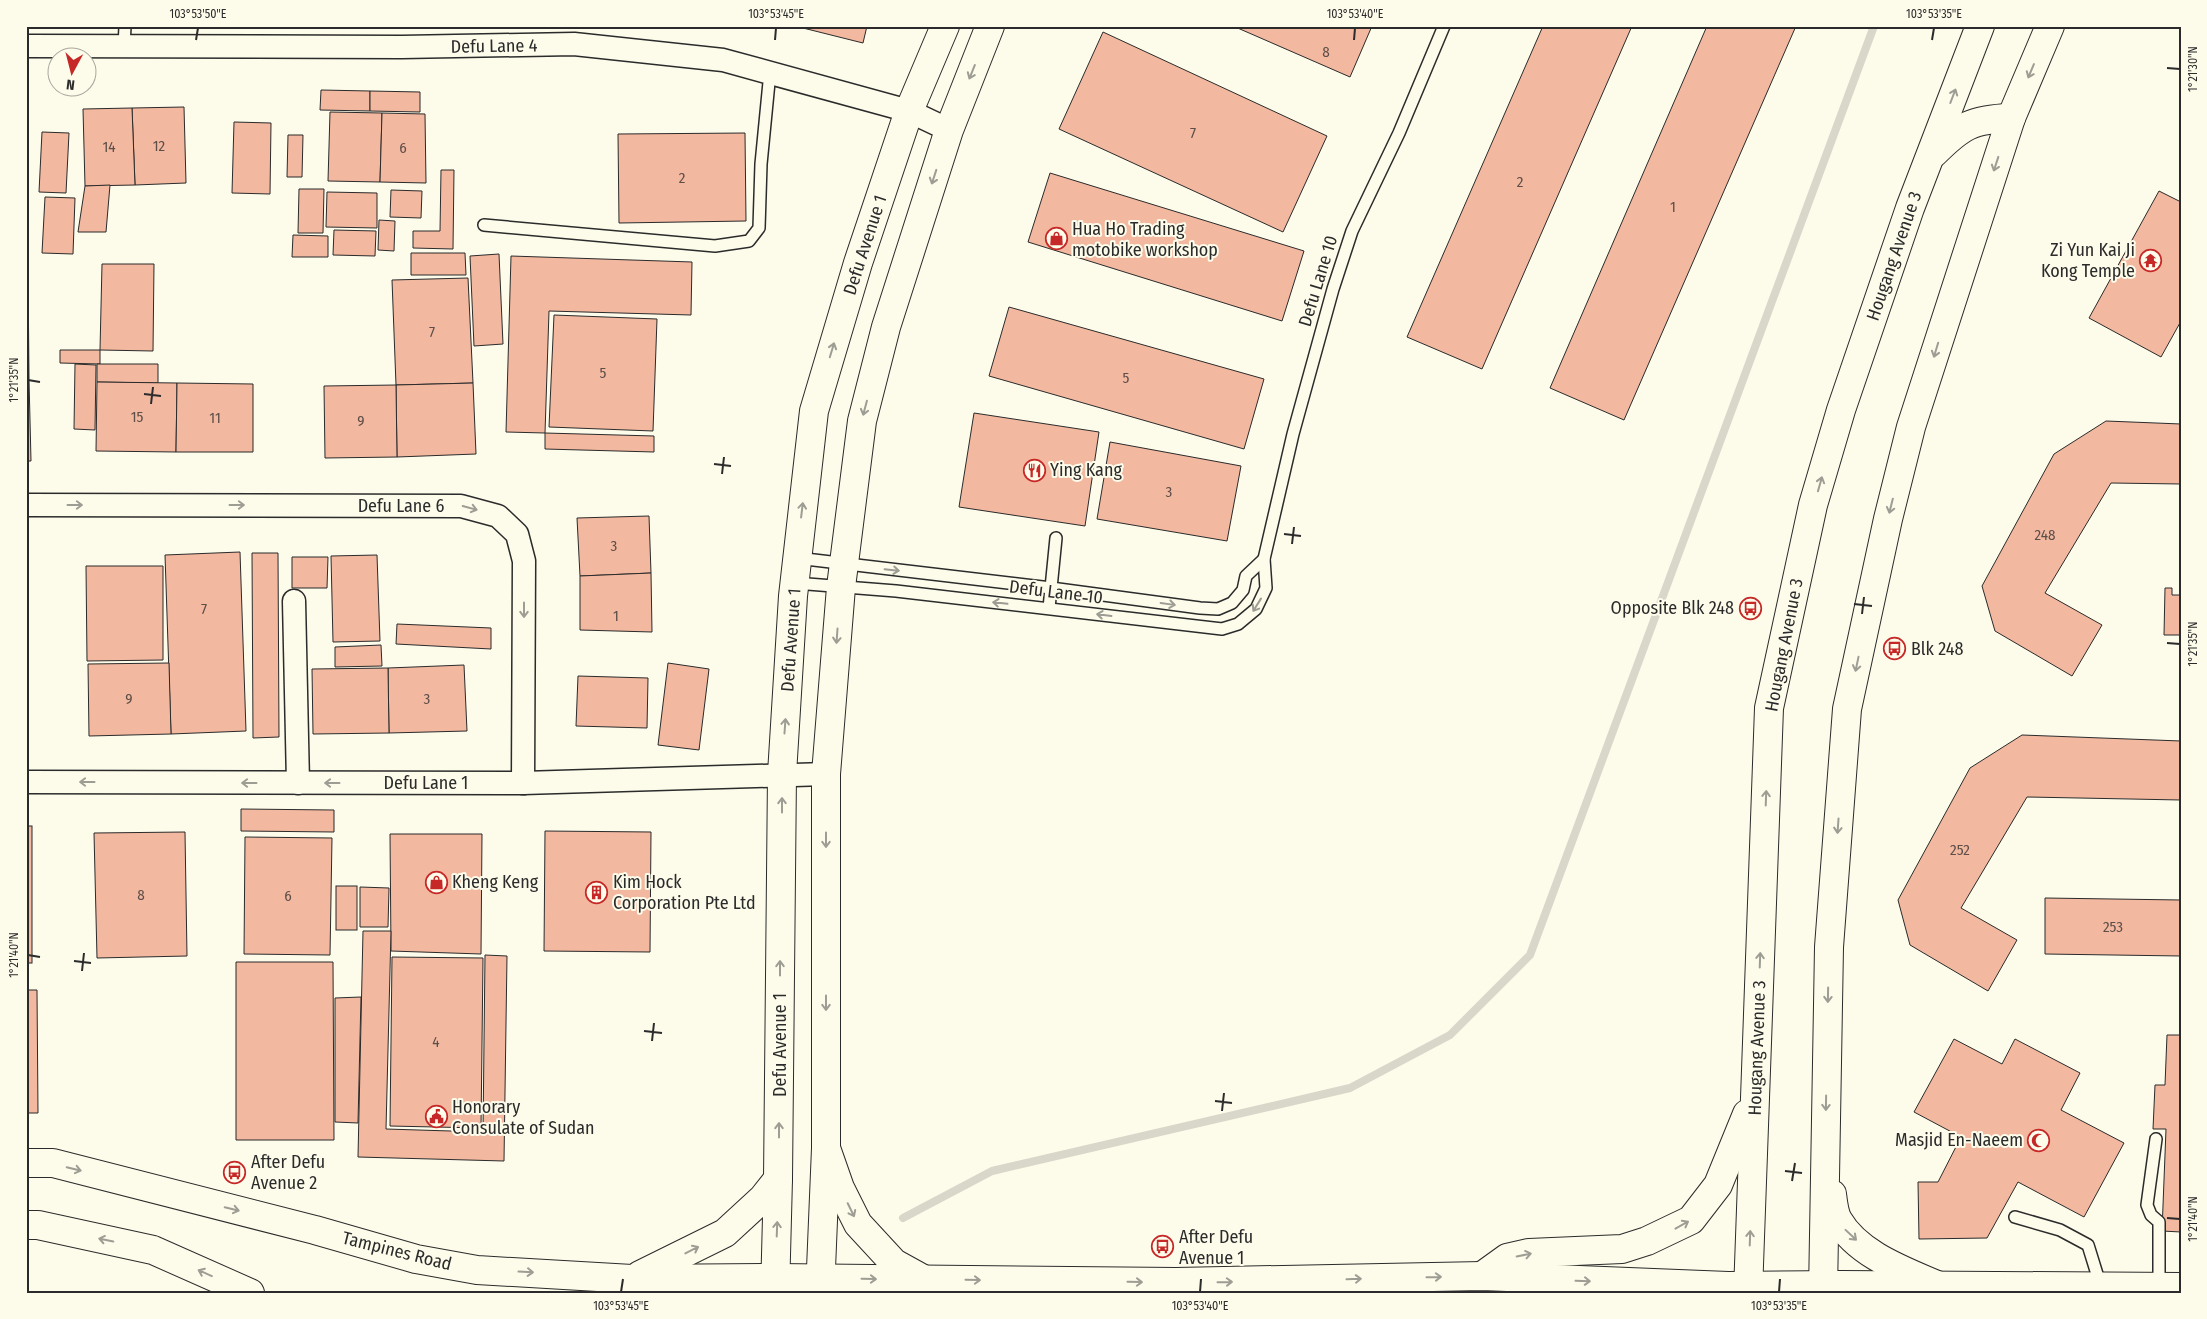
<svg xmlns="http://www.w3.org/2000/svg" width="2207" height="1319" font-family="'Fira Sans Condensed',sans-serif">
	<rect width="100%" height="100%" fill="#fdfbea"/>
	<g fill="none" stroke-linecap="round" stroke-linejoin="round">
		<polyline stroke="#d8d7c9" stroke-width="8" points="903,1218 992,1171 1350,1088 1450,1035 1530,955 1874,26"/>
	</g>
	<g fill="#f2b8a0" stroke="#2b2b2b">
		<polygon points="795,26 867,26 863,43"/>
		<polygon points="1233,26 1372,26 1350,77"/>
		<polygon points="1543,26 1632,26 1482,369 1407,337"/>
		<polygon points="1707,26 1796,26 1624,420 1550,388"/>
		<polygon points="1103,32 1327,136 1283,232 1059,129"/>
		<polygon points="321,90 370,91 370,111 320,110"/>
		<polygon points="370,91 420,92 420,112 370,111"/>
		<polygon points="184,107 186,183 135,185 132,108"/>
		<polygon points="132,108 135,185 85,186 83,109"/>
		<polygon points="330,112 382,113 380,182 328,181"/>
		<polygon points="382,113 425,114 426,183 380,182"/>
		<polygon points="234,122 271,123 270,194 232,193"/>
		<polygon points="42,132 69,133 66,193 39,192"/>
		<polygon points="745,133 746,221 619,223 618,134"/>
		<polygon points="288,135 303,135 302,177 287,177"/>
		<polygon points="441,170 454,170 453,249 413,248 413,231 440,231"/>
		<polygon points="1050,173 1304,251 1282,321 1028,242"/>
		<polygon points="110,185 106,232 78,232 85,186"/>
		<polygon points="299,189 324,189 323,233 298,233"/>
		<polygon points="391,190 422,191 421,218 390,217"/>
		<polygon points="2159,191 2181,202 2181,321 2161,357 2089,318"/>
		<polygon points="327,192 377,193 377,228 326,227"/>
		<polygon points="45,197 75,198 73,254 42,253"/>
		<polygon points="379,220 395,221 394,251 378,250"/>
		<polygon points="334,230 376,231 375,256 333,255"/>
		<polygon points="293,235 328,236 328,257 292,257"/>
		<polygon points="411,253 465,253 466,275 411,275"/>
		<polygon points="499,254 503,344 474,346 470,256"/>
		<polygon points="511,256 692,262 691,315 549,311 545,433 506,432"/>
		<polygon points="102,264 154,264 153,351 100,350"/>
		<polygon points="26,268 28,268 29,380 26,380"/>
		<polygon points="468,278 473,383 396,385 392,280"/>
		<polygon points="1009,307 1264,379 1244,449 989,376"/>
		<polygon points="554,315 657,319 653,431 549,427"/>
		<polygon points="60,350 100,350 100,364 60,363"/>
		<polygon points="75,364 96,365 95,430 74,429"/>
		<polygon points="97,364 158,364 158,383 97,382"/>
		<polygon points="26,380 29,380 31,461 26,461"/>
		<polygon points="97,382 177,383 176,452 96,451"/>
		<polygon points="177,383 253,384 253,452 176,452"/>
		<polygon points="473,383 476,454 397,457 396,385"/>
		<polygon points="396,385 397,457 325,458 324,386"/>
		<polygon points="974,413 1099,432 1085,526 959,507"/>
		<polygon points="2106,421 2181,424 2181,484 2111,483 2045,593 2102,625 2072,676 1995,631 1982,586 2054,454"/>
		<polygon points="545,433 654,436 654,452 545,449"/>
		<polygon points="1110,442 1241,466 1227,541 1097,519"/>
		<polygon points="649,516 651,573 580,576 577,518"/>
		<polygon points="240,552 246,731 171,734 165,555"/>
		<polygon points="252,553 278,553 279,737 253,738"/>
		<polygon points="377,555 380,641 333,642 331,556"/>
		<polygon points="292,557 328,557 327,588 292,588"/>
		<polygon points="86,566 163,566 163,660 87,661"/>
		<polygon points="651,573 652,632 580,630 580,576"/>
		<polygon points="2165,588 2172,588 2172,595 2181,595 2181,635 2164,635"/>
		<polygon points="397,624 491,628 491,649 396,644"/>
		<polygon points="381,645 382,666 335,667 335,647"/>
		<polygon points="169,663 171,734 89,736 88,664"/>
		<polygon points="668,663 709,669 699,750 658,745"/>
		<polygon points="464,665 467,731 389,733 388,668"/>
		<polygon points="388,668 389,733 313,734 312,669"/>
		<polygon points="578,676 648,678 647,728 576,726"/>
		<polygon points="2022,735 2181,741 2181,800 2027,797 1961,908 2017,940 1988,991 1910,945 1898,900 1970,768"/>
		<polygon points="241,809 334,810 334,832 241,831"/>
		<rect x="26" y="826" width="6" height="137"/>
		<polygon points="545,831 651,832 650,952 544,951"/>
		<polygon points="185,832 187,956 97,958 94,833"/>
		<polygon points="390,834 482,834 481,954 391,951"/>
		<polygon points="245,837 332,838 330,955 244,954"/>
		<rect x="336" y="886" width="21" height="44"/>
		<polygon points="360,887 389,888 388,927 360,927"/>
		<polygon points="2045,898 2181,900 2181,956 2045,954"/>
		<polygon points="363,931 391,931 386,1129 483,1132 485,955 507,956 504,1161 358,1157"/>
		<polygon points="392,957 483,958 481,1128 390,1126"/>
		<polygon points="236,962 333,962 334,1140 236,1140"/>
		<polygon points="26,990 37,990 38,1113 26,1113"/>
		<polygon points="361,997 358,1123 335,1122 335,998"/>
		<polygon points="2167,1035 2181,1035 2181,1232 2162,1231 2166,1129 2153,1129 2155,1085 2165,1085"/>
		<polygon points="1954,1039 2002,1064 2015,1039 2080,1073 2061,1110 2124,1143 2084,1217 2018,1182 1987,1238 1919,1239 1918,1182 1938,1182 1961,1137 1914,1112"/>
	</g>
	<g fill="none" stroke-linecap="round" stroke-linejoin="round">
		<defs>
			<g id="lane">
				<polyline points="124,47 125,26"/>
				<polyline points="484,225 715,246 749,241 759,228 761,164 770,72"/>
				<polyline points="797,558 1051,588 1200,608 1218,609 1232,603 1243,590 1246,576 1264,559"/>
				<polyline points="795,583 896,591 1222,629 1238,624 1256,609 1266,588 1264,559 1293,434 1333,289 1352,231 1399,133 1444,26"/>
				<polyline points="1049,608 1056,538"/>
				<polyline points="2156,1139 2147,1205 2151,1215 2159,1222 2159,1287"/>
				<polyline points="2015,1217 2060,1230 2088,1245 2101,1287"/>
			</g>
			<g id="street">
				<polyline points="26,46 402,47 574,44 723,60 909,111 949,130"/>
				<polyline points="26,505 461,506 498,516 517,534 524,561 523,783"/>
				<polyline points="294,601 298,783"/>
				<polyline points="26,782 523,783 826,774"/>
			</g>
			<g id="secondary">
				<polyline points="775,1293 778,1179 782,774 793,596 814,411 858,263 909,111 945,26"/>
				<polyline points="820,1293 826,1148 826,774 841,587 862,421 886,327 949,130 990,26"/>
			</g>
			<g id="primary">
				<polyline points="826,1148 840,1188 858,1224 894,1263 923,1279"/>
				<polyline points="26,1163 53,1163 315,1230 416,1259 477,1270 632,1279 776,1278 1176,1282 1482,1276 1728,1286 1841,1285 2181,1287"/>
				<polyline points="26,1225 38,1225 153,1250 250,1293"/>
				<polyline points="640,1275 725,1233 763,1198 778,1179"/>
			</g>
			<g id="highway">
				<path d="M 1934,153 C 1961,126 1972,119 2011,118"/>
				<path d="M 1832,1194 C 1833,1202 1834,1213 1838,1220 C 1858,1255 1905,1271 1939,1286"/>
				<polyline points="1482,1276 1507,1258 1529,1253 1622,1249 1647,1241 1691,1220 1718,1185 1747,1114"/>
				<polyline points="1748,1293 1769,708 1813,505 1841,410 1910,208 1980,26"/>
				<polyline points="1823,1293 1829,947 1847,709 1888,519 1911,427 2011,118 2050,26"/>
			</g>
		</defs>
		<use href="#lane" stroke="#2b2b2b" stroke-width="14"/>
		<use href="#street" stroke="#2b2b2b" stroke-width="25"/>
		<use href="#secondary" stroke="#2b2b2b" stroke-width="30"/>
		<use href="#primary" stroke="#2b2b2b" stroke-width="30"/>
		<use href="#highway" stroke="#2b2b2b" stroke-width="30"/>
		<use href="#lane" stroke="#fdfbea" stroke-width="11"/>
		<use href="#street" stroke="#fdfbea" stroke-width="22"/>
		<use href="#secondary" stroke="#fdfbea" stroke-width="28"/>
		<use href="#primary" stroke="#fdfbea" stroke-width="28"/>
		<use href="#highway" stroke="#fdfbea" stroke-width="28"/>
	</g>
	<defs><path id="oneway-shaft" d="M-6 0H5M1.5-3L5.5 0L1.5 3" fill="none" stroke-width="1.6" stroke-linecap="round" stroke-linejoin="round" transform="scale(1.25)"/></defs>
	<g stroke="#9e9d94">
		<use href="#oneway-shaft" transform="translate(2031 71) rotate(113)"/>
		<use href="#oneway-shaft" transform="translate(972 72) rotate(112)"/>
		<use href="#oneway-shaft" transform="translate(1953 96) rotate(-69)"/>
		<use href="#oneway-shaft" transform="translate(1996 164) rotate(108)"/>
		<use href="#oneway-shaft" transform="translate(934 177) rotate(108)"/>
		<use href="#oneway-shaft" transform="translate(832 350) rotate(-73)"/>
		<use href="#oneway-shaft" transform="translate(1936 350) rotate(107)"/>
		<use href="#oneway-shaft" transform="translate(865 408) rotate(105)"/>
		<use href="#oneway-shaft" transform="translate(1820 484) rotate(-74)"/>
		<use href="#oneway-shaft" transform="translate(75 505)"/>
		<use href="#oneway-shaft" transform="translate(237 505)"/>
		<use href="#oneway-shaft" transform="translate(1891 506) rotate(104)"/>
		<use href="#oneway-shaft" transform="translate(470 508) rotate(15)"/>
		<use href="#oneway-shaft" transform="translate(802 510) rotate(-83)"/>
		<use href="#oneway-shaft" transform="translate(892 570) rotate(6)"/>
		<use href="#oneway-shaft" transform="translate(1000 603) rotate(-174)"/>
		<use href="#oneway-shaft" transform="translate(1168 604) rotate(8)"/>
		<use href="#oneway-shaft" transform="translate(1257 605) rotate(122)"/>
		<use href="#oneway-shaft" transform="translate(524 610) rotate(90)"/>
		<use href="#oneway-shaft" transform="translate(1104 615) rotate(-173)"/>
		<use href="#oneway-shaft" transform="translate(837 636) rotate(94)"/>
		<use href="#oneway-shaft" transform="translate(1857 664) rotate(102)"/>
		<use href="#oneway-shaft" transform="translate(785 726) rotate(-86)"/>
		<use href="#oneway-shaft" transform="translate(87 782) rotate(-180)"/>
		<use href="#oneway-shaft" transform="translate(249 783) rotate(-180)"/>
		<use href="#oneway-shaft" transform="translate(332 783) rotate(-180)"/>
		<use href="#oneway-shaft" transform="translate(1766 798) rotate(-88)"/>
		<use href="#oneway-shaft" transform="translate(782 805) rotate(-90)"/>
		<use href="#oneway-shaft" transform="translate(1838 826) rotate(94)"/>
		<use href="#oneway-shaft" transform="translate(826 840) rotate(90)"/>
		<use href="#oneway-shaft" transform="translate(1760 960) rotate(-88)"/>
		<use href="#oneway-shaft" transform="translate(780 968) rotate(-90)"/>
		<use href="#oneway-shaft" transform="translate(1828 995) rotate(91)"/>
		<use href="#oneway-shaft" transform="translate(826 1003) rotate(90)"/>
		<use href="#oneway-shaft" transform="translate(1826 1103) rotate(91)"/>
		<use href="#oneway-shaft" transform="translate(779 1130) rotate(-90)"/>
		<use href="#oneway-shaft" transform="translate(74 1169) rotate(14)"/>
		<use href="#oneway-shaft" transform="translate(232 1209) rotate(14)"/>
		<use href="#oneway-shaft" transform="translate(851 1210) rotate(64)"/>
		<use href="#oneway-shaft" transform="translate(1682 1225) rotate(-29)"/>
		<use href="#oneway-shaft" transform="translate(777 1229) rotate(-88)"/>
		<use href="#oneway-shaft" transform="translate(1851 1235) rotate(43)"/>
		<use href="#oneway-shaft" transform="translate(1750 1238) rotate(-88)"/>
		<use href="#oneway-shaft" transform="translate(106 1240) rotate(-168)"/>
		<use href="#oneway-shaft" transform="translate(692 1250) rotate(-27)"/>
		<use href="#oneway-shaft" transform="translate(1524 1255) rotate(-11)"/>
		<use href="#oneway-shaft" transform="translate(526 1272) rotate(3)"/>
		<use href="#oneway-shaft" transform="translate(205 1273) rotate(-156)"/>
		<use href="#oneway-shaft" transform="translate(1434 1277) rotate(-1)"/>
		<use href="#oneway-shaft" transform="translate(869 1279) rotate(1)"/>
		<use href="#oneway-shaft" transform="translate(1354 1279) rotate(-2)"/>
		<use href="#oneway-shaft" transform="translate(973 1280) rotate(1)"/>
		<use href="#oneway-shaft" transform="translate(1583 1281) rotate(2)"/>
		<use href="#oneway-shaft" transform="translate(1135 1282) rotate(1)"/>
		<use href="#oneway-shaft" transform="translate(1225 1282) rotate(-1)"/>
	</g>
	<path fill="none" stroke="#2b2b2b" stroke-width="2" d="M 196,40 L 198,28M 775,40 L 776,28M 1354,40 L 1355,28M 1932,40 L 1934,28M 2167,68 L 2180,69M 28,380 L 40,382M 144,394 L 161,396M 151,404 L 153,387M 714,464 L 731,466M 722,474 L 724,457M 1284,534 L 1301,536M 1292,544 L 1294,527M 1854,604 L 1872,606M 1862,614 L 1864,597M 2167,643 L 2180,644M 28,955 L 40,957M 74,961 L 91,963M 82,971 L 84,953M 644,1031 L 662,1033M 652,1041 L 654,1023M 1215,1101 L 1232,1103M 1222,1111 L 1224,1093M 1785,1171 L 1802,1173M 1792,1181 L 1795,1163M 2167,1218 L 2180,1219M 621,1292 L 623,1279M 1200,1292 L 1201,1279M 1779,1292 L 1780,1279"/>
	<defs>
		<symbol id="shop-ring" viewBox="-11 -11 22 22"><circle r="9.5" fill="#fdfbea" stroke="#c62828" stroke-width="1.5"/><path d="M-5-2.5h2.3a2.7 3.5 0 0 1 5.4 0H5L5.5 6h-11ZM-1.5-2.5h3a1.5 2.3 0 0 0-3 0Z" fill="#c62828"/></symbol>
		<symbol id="temple-ring" viewBox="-11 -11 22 22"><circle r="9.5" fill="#fdfbea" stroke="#c62828" stroke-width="1.5"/><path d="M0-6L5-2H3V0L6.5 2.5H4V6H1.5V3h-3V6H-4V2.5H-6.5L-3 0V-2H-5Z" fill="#c62828"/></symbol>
		<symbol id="restaurant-ring" viewBox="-11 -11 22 22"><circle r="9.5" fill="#fdfbea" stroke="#c62828" stroke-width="1.5"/><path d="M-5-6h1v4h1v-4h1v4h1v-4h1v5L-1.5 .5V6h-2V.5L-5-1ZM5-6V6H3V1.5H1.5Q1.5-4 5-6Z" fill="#c62828"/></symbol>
		<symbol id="bus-ring" viewBox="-11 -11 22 22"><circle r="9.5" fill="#fdfbea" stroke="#c62828" stroke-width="1.5"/><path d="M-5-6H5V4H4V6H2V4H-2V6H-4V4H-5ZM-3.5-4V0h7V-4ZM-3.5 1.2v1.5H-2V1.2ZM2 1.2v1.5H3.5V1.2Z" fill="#c62828"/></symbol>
		<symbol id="building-ring" viewBox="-11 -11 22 22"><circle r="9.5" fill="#fdfbea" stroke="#c62828" stroke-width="1.5"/><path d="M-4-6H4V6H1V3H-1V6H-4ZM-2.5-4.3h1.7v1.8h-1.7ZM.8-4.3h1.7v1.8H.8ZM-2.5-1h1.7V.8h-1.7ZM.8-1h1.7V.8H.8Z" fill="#c62828"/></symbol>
		<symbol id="civic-ring" viewBox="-11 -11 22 22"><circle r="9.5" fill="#fdfbea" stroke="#c62828" stroke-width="1.5"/><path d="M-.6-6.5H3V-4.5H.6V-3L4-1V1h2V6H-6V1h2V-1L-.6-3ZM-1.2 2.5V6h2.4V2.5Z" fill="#c62828"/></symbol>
		<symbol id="mosque-ring" viewBox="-11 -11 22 22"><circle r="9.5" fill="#fdfbea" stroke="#c62828" stroke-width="1.5"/><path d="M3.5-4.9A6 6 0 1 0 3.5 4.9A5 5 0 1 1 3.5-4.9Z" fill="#c62828"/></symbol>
	</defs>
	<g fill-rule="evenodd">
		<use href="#shop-ring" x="1044" y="226" width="25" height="25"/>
		<use href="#temple-ring" x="2138" y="248" width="25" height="25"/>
		<use href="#restaurant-ring" x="1022" y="458" width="25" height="25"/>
		<use href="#bus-ring" x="1738" y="596" width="25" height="25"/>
		<use href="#bus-ring" x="1882" y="636" width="25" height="25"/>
		<use href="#shop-ring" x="424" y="870" width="25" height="25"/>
		<use href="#building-ring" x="584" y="880" width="25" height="25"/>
		<use href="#civic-ring" x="424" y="1104" width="25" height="25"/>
		<use href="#mosque-ring" x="2026" y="1128" width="25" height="25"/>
		<use href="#bus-ring" x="222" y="1160" width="25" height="25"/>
		<use href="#bus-ring" x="1150" y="1234" width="25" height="25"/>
	</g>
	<g text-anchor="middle" stroke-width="4" stroke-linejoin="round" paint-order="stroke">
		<g font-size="15" fill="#5d4e48">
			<text x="1326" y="57">8</text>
			<text x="1193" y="138">7</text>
			<text x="159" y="151">12</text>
			<text x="109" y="152">14</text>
			<text x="403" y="153">6</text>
			<text x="682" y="183">2</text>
			<text x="1520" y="187">2</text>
			<text x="1673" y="212">1</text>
			<text x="432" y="337">7</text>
			<text x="603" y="378">5</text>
			<text x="1126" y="383">5</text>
			<text x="137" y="422">15</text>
			<text x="215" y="423">11</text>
			<text x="361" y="426">9</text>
			<text x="1169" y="497">3</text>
			<text x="2045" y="540">248</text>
			<text x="614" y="551">3</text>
			<text x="204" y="614">7</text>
			<text x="616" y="621">1</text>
			<text x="129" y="704">9</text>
			<text x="427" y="704">3</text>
			<text x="1960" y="855">252</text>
			<text x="141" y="900">8</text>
			<text x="288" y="901">6</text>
			<text x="2113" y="932">253</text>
			<text x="436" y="1047">4</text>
		</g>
		<g font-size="18" fill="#2b2b2b" stroke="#fdfbea">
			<text transform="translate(494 46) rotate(-1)" y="6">Defu Lane 4</text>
			<text transform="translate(865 245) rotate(-72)" y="6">Defu Avenue 1</text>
			<text transform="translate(1894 256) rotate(-71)" y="6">Hougang Avenue 3</text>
			<text transform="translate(1318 281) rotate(-73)" y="6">Defu Lane 10</text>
			<text x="401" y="512">Defu Lane 6</text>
			<text transform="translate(1056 592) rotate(7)" y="6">Defu Lane 10</text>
			<text transform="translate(791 640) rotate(-86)" y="6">Defu Avenue 1</text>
			<text transform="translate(1784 645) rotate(-79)" y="6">Hougang Avenue 3</text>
			<text x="426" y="789">Defu Lane 1</text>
			<text transform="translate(780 1045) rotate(-90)" y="6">Defu Avenue 1</text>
			<text transform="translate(1757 1048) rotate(-88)" y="6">Hougang Avenue 3</text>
			<text transform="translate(397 1251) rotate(14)" y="6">Tampines Road</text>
		</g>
		<g font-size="18" fill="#2b2b2b" stroke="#fdfbea" text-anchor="start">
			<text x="1072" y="235">Hua Ho Trading<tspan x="1072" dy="21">motobike workshop</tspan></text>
			<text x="2135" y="256" text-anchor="end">Zi Yun Kai Ji<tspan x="2135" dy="21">Kong Temple</tspan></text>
			<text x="1050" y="476">Ying Kang</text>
			<text x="1734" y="614" text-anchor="end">Opposite Blk 248</text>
			<text x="1911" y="655">Blk 248</text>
			<text x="452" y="888">Kheng Keng</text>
			<text x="613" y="888">Kim Hock<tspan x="613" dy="21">Corporation Pte Ltd</tspan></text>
			<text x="452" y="1113">Honorary<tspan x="452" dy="21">Consulate of Sudan</tspan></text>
			<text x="2023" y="1146" text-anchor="end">Masjid En-Naeem</text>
			<text x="251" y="1168">After Defu<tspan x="251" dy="21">Avenue 2</tspan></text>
			<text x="1179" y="1243">After Defu<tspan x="1179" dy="21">Avenue 1</tspan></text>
		</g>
	</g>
	<rect width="2207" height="1319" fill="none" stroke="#fdfbea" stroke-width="55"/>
	<g transform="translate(72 72) rotate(187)"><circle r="24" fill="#fdfbea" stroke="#a9a89e"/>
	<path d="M0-4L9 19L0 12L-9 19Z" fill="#c62828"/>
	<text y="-8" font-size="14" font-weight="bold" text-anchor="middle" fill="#2b2b2b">N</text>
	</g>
	<rect x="28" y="28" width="2152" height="1264" fill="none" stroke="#2b2b2b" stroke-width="2"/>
	<g font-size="12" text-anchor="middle" fill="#2b2b2b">
		<text x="198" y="18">103°53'50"E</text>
		<text x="776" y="18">103°53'45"E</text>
		<text x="1355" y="18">103°53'40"E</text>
		<text x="1934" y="18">103°53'35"E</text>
		<text transform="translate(2193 69) rotate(-90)" y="4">1°21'30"N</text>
		<text transform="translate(14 380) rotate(-90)" y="4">1°21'35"N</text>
		<text transform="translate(2193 644) rotate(-90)" y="4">1°21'35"N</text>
		<text transform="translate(14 955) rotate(-90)" y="4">1°21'40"N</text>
		<text transform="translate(2193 1219) rotate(-90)" y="4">1°21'40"N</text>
		<text x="621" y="1310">103°53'45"E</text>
		<text x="1200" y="1310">103°53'40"E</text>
		<text x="1779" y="1310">103°53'35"E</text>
	</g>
</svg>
